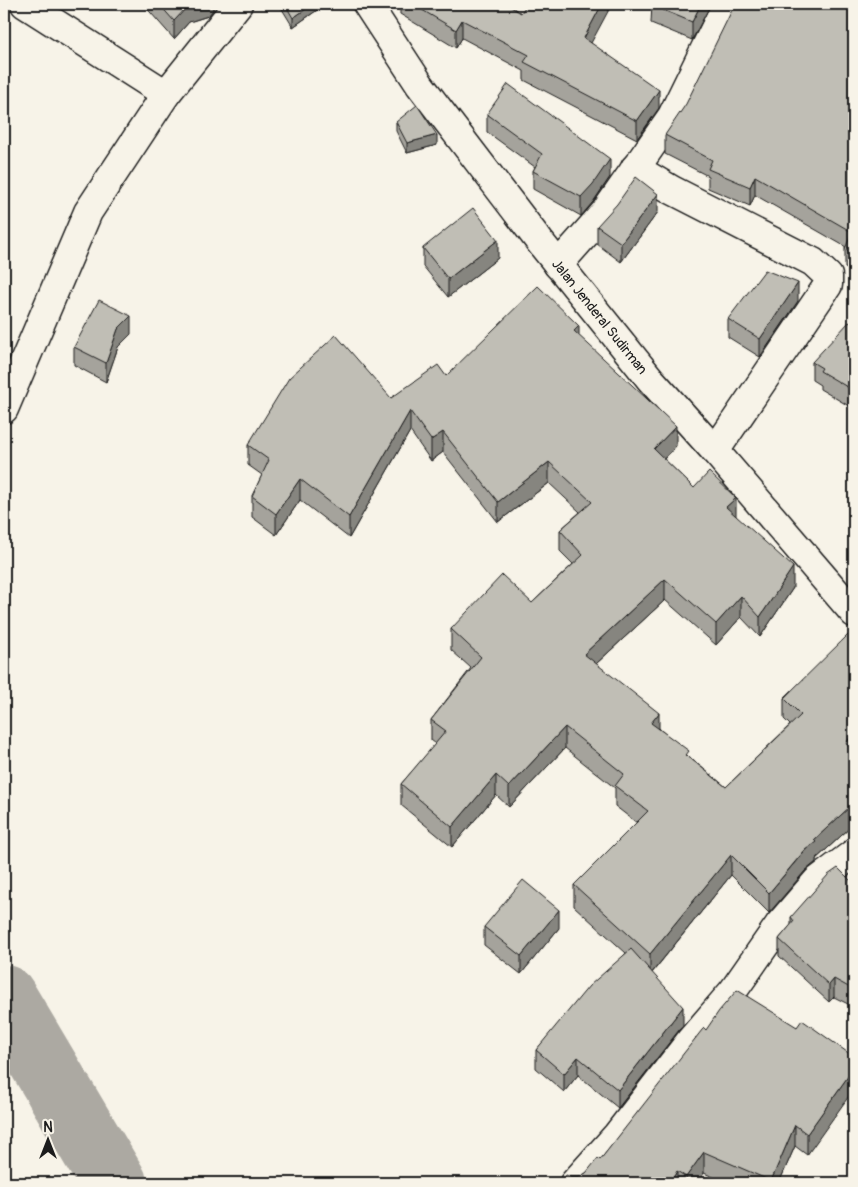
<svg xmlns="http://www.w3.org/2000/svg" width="858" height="1187" font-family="Pangolin,sans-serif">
	<rect width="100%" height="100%" fill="#f7f3e8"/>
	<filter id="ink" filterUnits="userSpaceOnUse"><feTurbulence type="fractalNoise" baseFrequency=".02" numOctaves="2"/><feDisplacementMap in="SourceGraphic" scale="10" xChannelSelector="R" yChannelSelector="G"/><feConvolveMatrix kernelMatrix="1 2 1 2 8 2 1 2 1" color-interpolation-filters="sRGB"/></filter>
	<g filter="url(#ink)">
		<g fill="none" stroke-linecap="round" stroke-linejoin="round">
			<polyline stroke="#aca9a2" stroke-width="66" points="4,998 114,1183"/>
			<defs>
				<g id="street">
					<polyline points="25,4 166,94"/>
					<polyline points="635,168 672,190 813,262 828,276 828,285 715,451"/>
					<polyline points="558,265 605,212 672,116 727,4"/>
					<polyline points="4,409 88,212 166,94 238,4"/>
					<polyline points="574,1183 617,1135 690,1041 733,991 779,925 817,881 854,853"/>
				</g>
				<g id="secondary">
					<path id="s1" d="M 367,4 L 420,85 L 540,242 L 651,380 L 715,451 L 854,613"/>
				</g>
			</defs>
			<use href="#street" stroke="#1c1c1c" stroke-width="31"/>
			<use href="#secondary" stroke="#1c1c1c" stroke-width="31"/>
			<use href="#street" stroke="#f7f3e8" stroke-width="28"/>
			<use href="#secondary" stroke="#f7f3e8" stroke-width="28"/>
		</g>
		<g fill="#a5a39c" stroke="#1c1c1c">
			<polygon points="143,4 213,4 213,10 208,16 189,22 174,39"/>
			<polygon points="279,4 323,4 323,6 293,27"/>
			<polygon points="400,4 506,4 521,13 591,43 659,108 637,139 524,80 524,71 462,38 456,48 400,14"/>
			<polygon points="652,4 711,4 692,40 651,23"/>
			<polygon points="854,4 854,272 845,268 845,249 846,247 755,195 750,206 708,188 708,176 665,154 665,135"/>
			<polygon points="487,114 610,177 593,202 581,216 533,189 533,171 535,167 487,132"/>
			<polygon points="396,122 437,145 407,153 396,131"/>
			<polygon points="658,212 621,262 597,244 597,226"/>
			<polygon points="423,248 498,258 448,297 423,266"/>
			<polygon points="798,301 760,357 728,337 728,319"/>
			<polygon points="854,325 854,409 820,389 820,385 812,380 812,362"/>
			<polygon points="131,334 118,347 106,382 74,365 74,347"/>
			<polygon points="579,336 676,446 664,459 694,488 736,516 793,588 760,637 741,617 716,645 665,600 596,664 659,728 689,757 726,787 790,725 784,719 784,698 854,641 854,824 816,859 816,862 805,871 769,913 731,875 652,973 683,1025 618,1108 578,1075 564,1092 536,1068 536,1050 626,953 574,906 574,885 637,823 615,806 615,788 565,748 509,807 496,795 452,847 401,805 401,784 436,744 431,740 431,720 471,668 451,650 451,629 532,603 573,564 560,551 560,530 580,512 549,483 498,522 443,452 431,461 410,431 349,538 300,500 276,535 252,517 252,496 262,475 248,465 248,445 391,398 446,376"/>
			<polygon points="854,511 854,541 849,538 849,520"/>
			<polygon points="854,884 854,1007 834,997 829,1002 779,956 779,939 791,925 791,917"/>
			<polygon points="484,927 559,928 521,974 484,945"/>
			<polygon points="797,1027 854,1057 807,1155 795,1146 779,1183 727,1183 704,1173 697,1183 560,1183 571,1177 579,1177 586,1173 600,1160 706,1030"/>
		</g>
		<g fill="#86857f" stroke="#1c1c1c">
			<polygon points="189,4 213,4 213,10 208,16 189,22 174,39 174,21"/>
			<polygon points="313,4 323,4 323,6 293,27 293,18"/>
			<polygon points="602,4 612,4 584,56 584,38"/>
			<polygon points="701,4 711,4 692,40 692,22"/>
			<polygon points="462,20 462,38 456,48 456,30"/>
			<polygon points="659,90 659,108 637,139 637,121"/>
			<polygon points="437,135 437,145 407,153 407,143"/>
			<polygon points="610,159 610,177 593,202 581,216 581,197"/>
			<polygon points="755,176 755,195 750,206 750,187"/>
			<polygon points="658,194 658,212 621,262 621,243"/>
			<polygon points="498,240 498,258 448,297 448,279"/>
			<polygon points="798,283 798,301 760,357 760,339"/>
			<polygon points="131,316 131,334 118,347 106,382 106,363 118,329"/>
			<polygon points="579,326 579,347 574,331"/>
			<polygon points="410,411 410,431 349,538 349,517"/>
			<polygon points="676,426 676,446 654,469 654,449"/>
			<polygon points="443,432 443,452 431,461 431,440"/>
			<polygon points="549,462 549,483 498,522 498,502"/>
			<polygon points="300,479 300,500 276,535 276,514"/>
			<polygon points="736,498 736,518 726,507"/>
			<polygon points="793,567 793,588 760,637 760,617"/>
			<polygon points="665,579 665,600 584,675 584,654"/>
			<polygon points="741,596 741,617 716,645 716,624"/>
			<polygon points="659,713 659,733 651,723"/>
			<polygon points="565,727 565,748 509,807 509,787"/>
			<polygon points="854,730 854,750 846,764 846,744"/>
			<polygon points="496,775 496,795 452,847 452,827"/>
			<polygon points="854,803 854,824 816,859 816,862 805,871 769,913 769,893 814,840"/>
			<polygon points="731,855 731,875 650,975 650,954"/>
			<polygon points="559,910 559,928 521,974 521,956"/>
			<polygon points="834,979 834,997 829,1002 829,985"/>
			<polygon points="683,1007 683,1025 618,1108 618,1090"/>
			<polygon points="578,1057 578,1075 564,1092 564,1074"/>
			<polygon points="854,1068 854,1089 807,1155 807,1134"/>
			<polygon points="795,1125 795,1146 779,1183 771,1183 771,1181"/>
			<polygon points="704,1152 704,1173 697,1183 686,1183 686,1177"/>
			<polygon points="677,1171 677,1183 670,1183"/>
		</g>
		<g fill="#c0beb5" stroke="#1c1c1c">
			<polygon points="159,4 190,4 174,21"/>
			<polygon points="285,4 313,4 293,18"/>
			<polygon points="412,4 506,4 521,13 527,4 602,4 584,38 659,90 637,121 524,62 529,55 462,20 456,30"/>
			<polygon points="652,4 701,4 692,22 651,5"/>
			<polygon points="735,4 854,4 854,253 845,249 852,232 755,176 750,187 708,169 712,160 665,135 686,104"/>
			<polygon points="508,84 610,159 593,184 581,197 533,171 542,154 487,114"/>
			<polygon points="417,105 437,135 407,143 396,122"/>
			<polygon points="636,177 658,194 621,243 597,226 617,204"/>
			<polygon points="473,208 498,240 448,279 423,248"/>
			<polygon points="765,270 798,283 760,339 728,319"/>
			<polygon points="538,286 579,326 574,331 676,426 654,449 694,488 709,472 736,498 726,507 793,567 760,617 741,596 716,624 665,579 584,654 659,713 651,723 689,751 686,755 726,787 801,715 784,698 848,635 854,641 854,730 846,744 854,750 854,803 814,840 816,842 805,850 769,893 731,855 650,954 574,885 648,811 615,786 624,774 565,727 509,787 496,775 452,827 401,784 446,731 431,720 481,657 451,629 502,575 532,603 583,555 560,530 592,502 549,462 498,502 443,432 431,440 410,411 349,517 300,479 276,514 252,496 269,460 248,445 289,378 336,335 391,398 438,365 446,376"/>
			<polygon points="99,300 131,316 118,329 106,363 74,347"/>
			<polygon points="849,322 854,325 854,391 820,371 822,368 812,362"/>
			<polygon points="854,511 854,523 849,520"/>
			<polygon points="838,868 854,884 854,990 834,979 829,985 779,939 794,921 791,917 828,875"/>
			<polygon points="523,880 559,910 521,956 484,927"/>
			<polygon points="631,949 683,1007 618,1090 578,1057 564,1074 536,1050 589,986"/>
			<polygon points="737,990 797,1027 802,1020 854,1057 854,1068 807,1134 795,1125 771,1181 704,1152 686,1177 677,1171 670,1183 560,1183 566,1175 571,1177 579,1177 586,1173 598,1158 600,1160 702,1030 704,1028 706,1030 719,1011"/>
		</g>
	</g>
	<g text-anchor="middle" stroke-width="5" stroke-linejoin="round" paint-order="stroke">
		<g font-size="14" fill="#1c1c1c" stroke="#f7f3e8">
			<text dy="5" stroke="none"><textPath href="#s1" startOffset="390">Jalan Jenderal Sudirman</textPath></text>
		</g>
	</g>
	<rect width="858" height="1187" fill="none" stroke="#f7f3e8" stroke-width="20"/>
	<rect x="10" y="10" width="838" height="1167" fill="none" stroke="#1c1c1c" stroke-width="2" filter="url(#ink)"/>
	<g transform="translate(48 1140)" stroke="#f7f3e8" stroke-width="4" paint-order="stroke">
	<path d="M0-4L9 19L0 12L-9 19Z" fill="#1c1c1c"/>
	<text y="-8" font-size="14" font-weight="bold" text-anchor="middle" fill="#1c1c1c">N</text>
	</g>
</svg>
